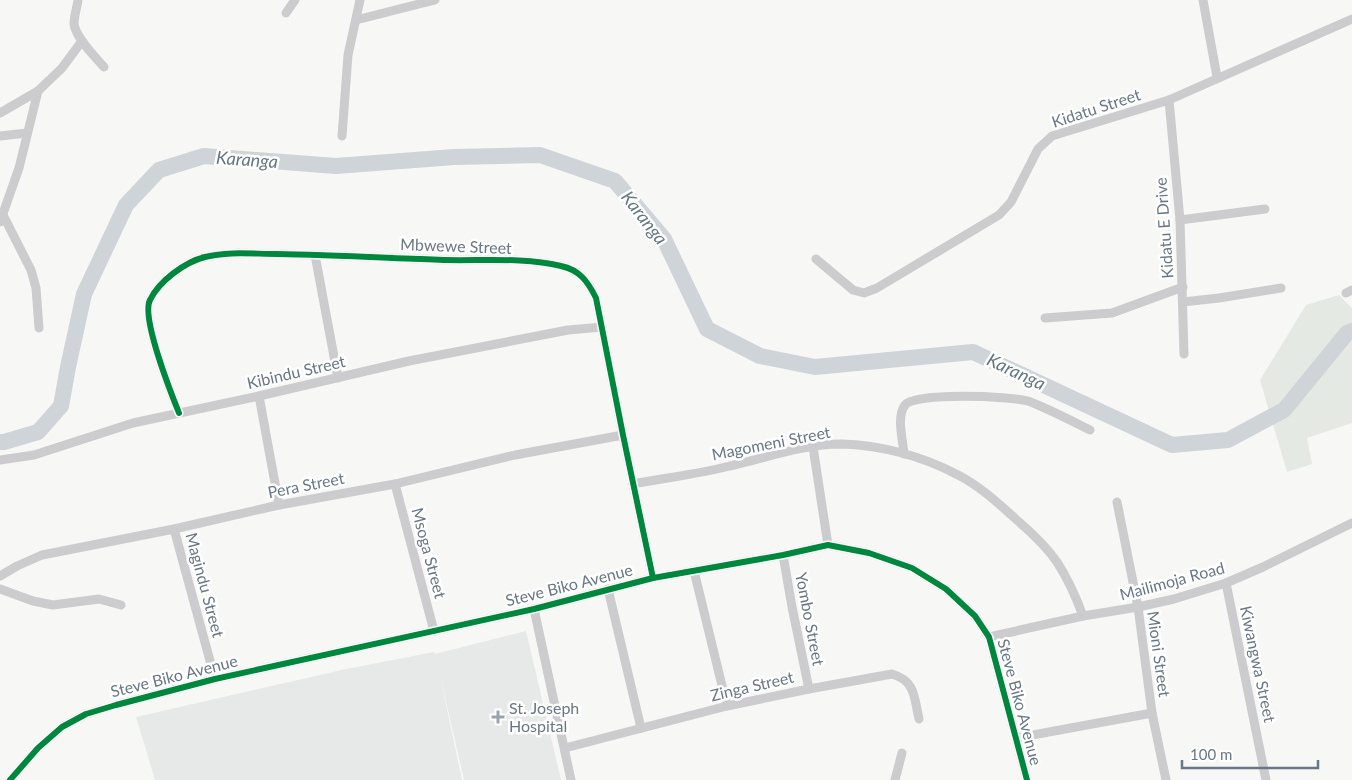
<svg xmlns="http://www.w3.org/2000/svg" width="1352" height="780" font-family="Lato,sans-serif">
	<rect width="100%" height="100%" fill="#f7f7f6"/>
	<polygon fill="#e7e9e9" points="526,631 561,780 464,780 439,671 462,780 155,780 136,717 346,669 434,652 435,654"/>
	<polygon fill="#e5e9e4" points="1339,295 1352,308 1352,423 1307,438 1312,464 1287,472 1260,380 1306,305"/>
	<g fill="none" stroke-linecap="round" stroke-linejoin="round">
		<polyline stroke="#ced4d8" stroke-width="16" points="0,442 4,442 38,432 61,406 68,367 84,294 126,205 159,170 204,156 336,166 454,157 540,155 615,181 664,239 707,329 760,356 815,367 973,352 1172,445 1228,440 1284,410 1347,333 1352,331"/>
		<g stroke="#ccccce" stroke-width="9">
			<path d="M 78,0 C 77,8 74,16 74,24 C 76,38 95,57 104,67"/>
			<polyline points="1203,0 1217,77"/>
			<polyline points="286,13 295,0"/>
			<polyline points="356,20 435,0"/>
			<polyline points="1169,100 1180,220 1184,354"/>
			<polyline points="0,113 38,91 62,68 82,41"/>
			<polyline points="0,136 27,133"/>
			<polyline points="342,136 348,55 360,0"/>
			<polyline points="2,213 31,270 36,288 39,328"/>
			<polyline points="1180,220 1265,209"/>
			<polyline points="0,222 19,168 38,91"/>
			<polyline points="315,255 338,378"/>
			<polyline points="816,259 853,290 864,293 877,288 999,215 1011,202 1038,149 1052,136 1169,100 1352,19"/>
			<polyline points="1346,293 1352,290"/>
			<polyline points="1183,302 1219,298 1281,288"/>
			<polyline points="1045,318 1112,313 1183,287"/>
			<polyline points="259,396 279,505"/>
			<path d="M 179,413 C 171,393 141,317 150,300 C 159,281 185,262 205,257 C 229,251 253,254 277,254 C 333,255 388,258 444,260 C 482,261 524,257 561,266 C 580,270 588,282 596,298 L 623,435 L 653,578"/>
			<polyline points="813,447 828,545"/>
			<path d="M 904,454 C 903,440 896,417 905,405 C 914,392 1010,396 1028,401 C 1049,409 1070,420 1090,430"/>
			<polyline points="0,460 34,455 133,423 259,396 409,361 568,330 602,327"/>
			<polyline points="395,484 434,631"/>
			<path d="M 633,484 C 665,478 698,474 730,466 C 766,458 804,444 841,444 C 880,445 923,456 958,475 C 980,486 999,504 1018,521 C 1032,533 1046,546 1057,562 C 1068,579 1076,597 1083,616"/>
			<polyline points="1117,502 1138,607 1152,713 1166,780"/>
			<polyline points="174,529 215,679"/>
			<polyline points="783,555 792,607 809,689"/>
			<polyline points="694,571 727,706"/>
			<polyline points="0,576 17,566 42,555 174,529 279,505 395,484 515,455 623,435"/>
			<polyline points="1226,583 1266,780"/>
			<polyline points="0,589 33,601 53,605 99,599 121,605"/>
			<polyline points="608,589 641,728"/>
			<polyline points="534,609 571,780"/>
			<polyline points="989,637 1083,616 1138,607 1174,599 1226,583 1263,567 1352,523"/>
			<polyline points="1016,738 1152,713"/>
			<path d="M 565,748 L 727,706 L 809,689 L 892,674 C 916,681 914,698 919,719"/>
			<polyline points="10,780 38,748 62,727 86,714 116,705 215,679 534,609 653,578 783,555 828,545 869,553 912,568 946,589 975,616 989,637 1027,780"/>
			<polyline points="895,780 902,753"/>
		</g>
		<defs>
			<g id="cycleway">
				<path d="M 179,413 C 171,393 141,317 150,300 C 159,281 185,262 205,257 C 229,251 253,254 277,254 C 333,255 388,258 444,260 C 482,261 524,257 561,266 C 580,270 588,282 596,298 L 623,435 L 653,578"/>
				<polyline points="10,780 38,748 62,727 86,714 116,705 215,679 534,609 653,578 783,555 828,545 869,553 912,568 946,589 975,616 989,637 1027,780"/>
			</g>
		</defs>
		<use href="#cycleway" stroke="#fff" stroke-width="9"/>
		<use href="#cycleway" stroke="#00873e" stroke-width="6"/>
	</g>
	<path fill="#9aa4ad" stroke="#fff" stroke-width="2" d="M495.5 709.5h5v5h5v5h-5v5h-5v-5h-5v-5h5z"/>
	<g text-anchor="middle" stroke-width="5" stroke-linejoin="round" paint-order="stroke">
		<g font-size="16" fill="#687785" stroke="#fff">
			<text transform="translate(1096 108) rotate(-18)" y="6">Kidatu Street</text>
			<text transform="translate(1164 228) rotate(-94)" y="6">Kidatu E Drive</text>
			<text transform="translate(456 246) rotate(2)" y="6">Mbwewe Street</text>
			<text transform="translate(296 372) rotate(-13)" y="6">Kibindu Street</text>
			<text transform="translate(771 443) rotate(-11)" y="6">Magomeni Street</text>
			<text transform="translate(306 485) rotate(-11)" y="6">Pera Street</text>
			<text transform="translate(429 553) rotate(75)" y="6">Msoga Street</text>
			<text transform="translate(1172 581) rotate(-15)" y="6">Mailimoja Road</text>
			<text transform="translate(205 585) rotate(75)" y="6">Magindu Street</text>
			<text transform="translate(569 585) rotate(-14)" y="6">Steve Biko Avenue</text>
			<text transform="translate(810 619) rotate(79)" y="6">Yombo Street</text>
			<text transform="translate(1159 654) rotate(82)" y="6">Mioni Street</text>
			<text transform="translate(1258 664) rotate(78)" y="6">Kiwangwa Street</text>
			<text transform="translate(174 676) rotate(-14)" y="6">Steve Biko Avenue</text>
			<text transform="translate(752 686) rotate(-13)" y="6">Zinga Street</text>
			<text transform="translate(1020 702) rotate(75)" y="6">Steve Biko Avenue</text>
		</g>
		<g font-size="16" fill="#687785" stroke="#fff" text-anchor="start">
			<text x="509" y="714">St. Joseph<tspan x="509" dy="18">Hospital</tspan></text>
		</g>
		<g font-size="18" font-style="italic" fill="#647780" stroke="#fff">
			<text transform="translate(247 160) rotate(4)" y="6">Karanga</text>
			<text transform="translate(644 218) rotate(52)" y="6">Karanga</text>
			<text transform="translate(1016 372) rotate(25)" y="6">Karanga</text>
		</g>
	</g>
	<path d="M1182 760v8h136v-8" fill="none" stroke="#687785" stroke-width="2.5"/>
	<text x="1190" y="760" font-size="15" fill="#687785" stroke="#ffffff" stroke-width="4" paint-order="stroke">100 m</text>
</svg>
